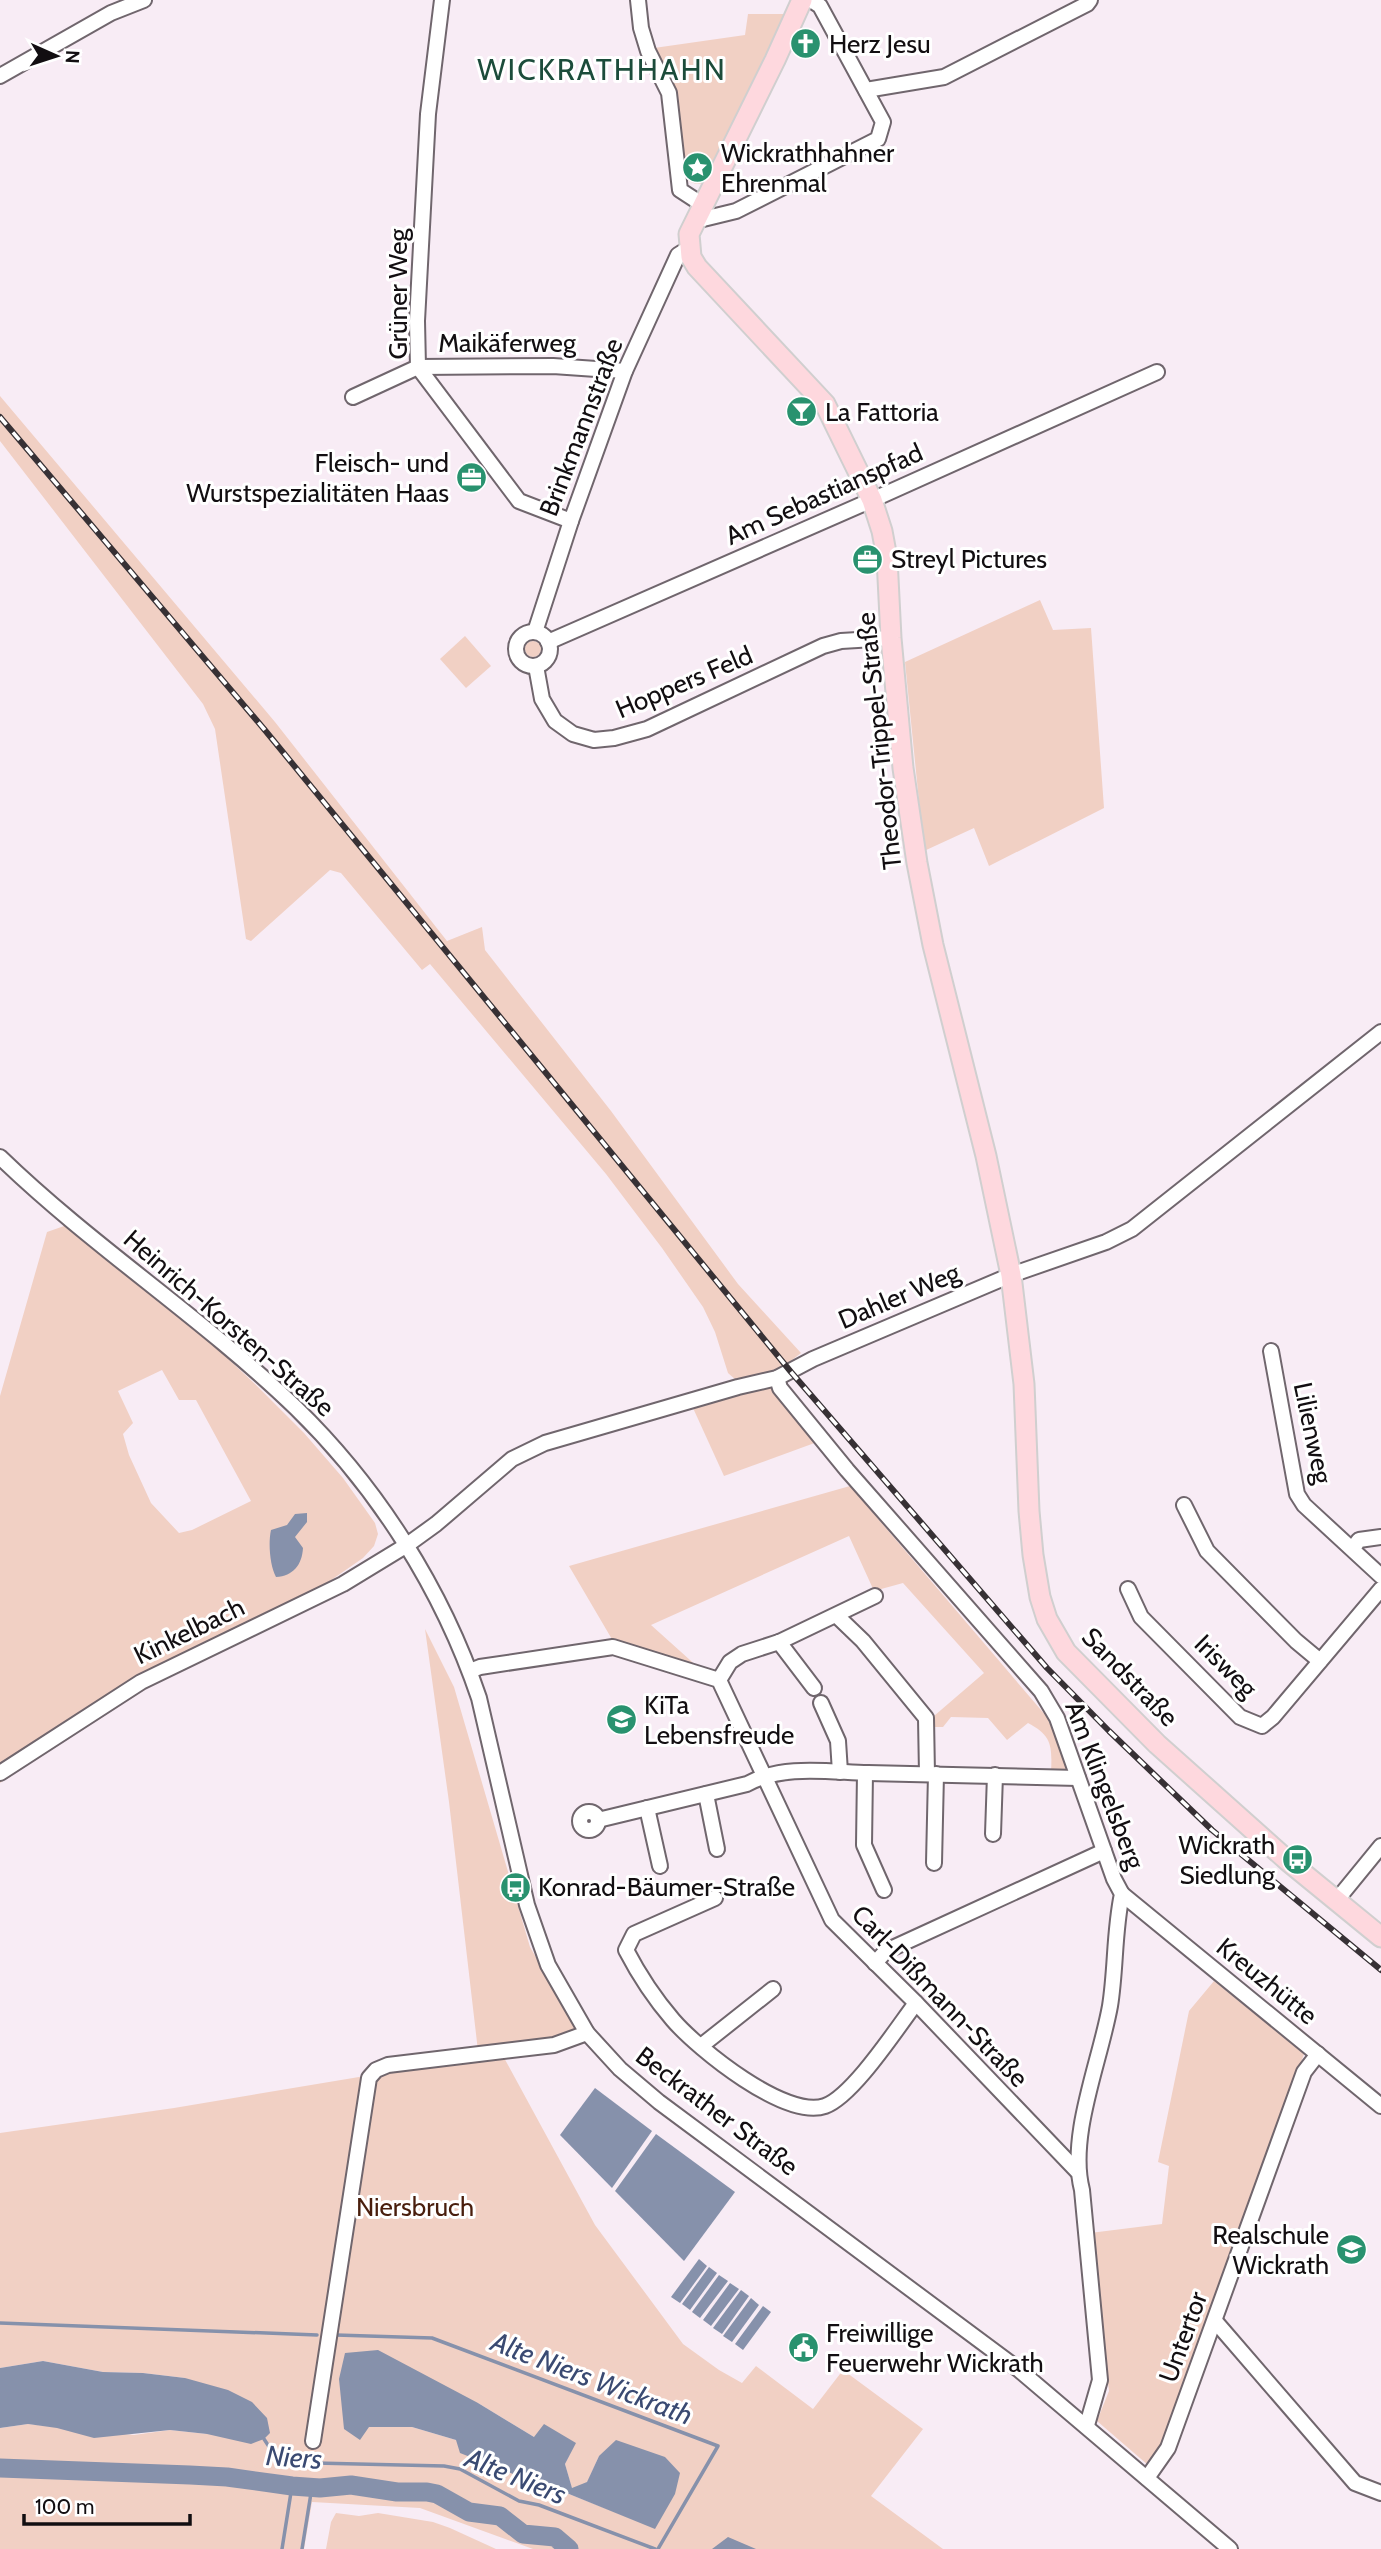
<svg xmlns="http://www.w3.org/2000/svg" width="1381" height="2549" font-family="Cabin,sans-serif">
	<rect width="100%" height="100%" fill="#f8ecf5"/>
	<g fill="#f1d0c4" fill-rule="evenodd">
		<path d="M 748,14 L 786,14 L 775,43 L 707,181 C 698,186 694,184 685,179 L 675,98 L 654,48 L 745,35 Z"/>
		<polygon points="0,396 275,722 447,941 482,927 485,950 611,1111 738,1284 801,1353 773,1375 737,1381 728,1373 715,1332 703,1307 662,1248 606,1174 430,964 422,970 341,873 330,870 251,941 246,939 215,729 203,704 0,441"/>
		<polygon points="1040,600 1053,630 1091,628 1104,808 989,866 974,828 924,851 905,662"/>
		<polygon points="465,636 491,666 466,688 440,659"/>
		<circle cx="533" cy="649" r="8"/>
		<path d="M 67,1225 L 194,1327 L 255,1384 L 304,1433 L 343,1478 L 375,1523 L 378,1534 L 374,1546 L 363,1558 L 324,1585 L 149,1687 L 0,1783 L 0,1396 L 47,1232 ZM 162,1370 L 179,1400 L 196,1400 L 251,1501 L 192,1530 L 179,1533 L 151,1503 L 129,1455 L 123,1434 L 133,1423 L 118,1391 Z"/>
		<polygon points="770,1383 820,1441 724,1476 693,1408"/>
		<path d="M 850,1486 L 1047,1717 L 1070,1773 L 1051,1774 C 1052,1747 1053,1736 1028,1723 L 1007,1740 L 988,1718 L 951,1717 L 943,1727 L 929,1727 L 929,1716 L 934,1716 L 984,1673 L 903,1583 L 874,1591 L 849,1536 L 651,1625 L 700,1669 L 613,1641 L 569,1566 Z"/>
		<polygon points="425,1629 454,1687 530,1947 584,2040 478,2051 449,1802"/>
		<polygon points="1214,1981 1304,2054 1166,2444 1148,2465 1097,2421 1109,2391 1090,2233 1162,2224 1169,2166 1158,2162 1189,2011"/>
		<path d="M 502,2054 L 595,2225 L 683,2344 L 719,2370 L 742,2383 L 756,2366 L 813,2409 L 843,2370 L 923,2429 L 871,2496 L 943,2549 L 533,2549 L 420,2508 L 312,2502 L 304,2549 L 0,2549 L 0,2428 L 28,2424 L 134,2435 L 170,2430 L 207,2434 L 185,2378 L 143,2373 L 103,2372 L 43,2361 L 0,2368 L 0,2133 L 174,2108 L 377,2074 L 382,2071 ZM 478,2403 L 534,2437 L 575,2443 L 565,2464 L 572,2489 L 587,2483 L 599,2456 L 655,2528 L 569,2494 L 558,2486 L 518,2476 L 456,2440 L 412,2427 L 368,2427 Z"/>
		<polygon points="336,2513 359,2516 378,2513 433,2522 450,2528 496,2549 326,2549 331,2522"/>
	</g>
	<g fill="#8691ab">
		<path d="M 307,1513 L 307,1522 L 295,1537 L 303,1548 C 302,1565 293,1576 276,1577 C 270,1566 268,1543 271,1530 L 287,1525 L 295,1514 Z"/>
		<polygon points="595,2088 652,2131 612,2188 560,2135"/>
		<polygon points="656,2134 735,2192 684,2261 615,2191"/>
		<polygon points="699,2259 707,2266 680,2303 671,2297"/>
		<polygon points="709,2267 717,2273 690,2310 682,2304"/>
		<polygon points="719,2275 728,2281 700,2318 692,2312"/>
		<polygon points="730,2283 739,2289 711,2326 703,2320"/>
		<polygon points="741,2290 749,2296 722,2334 713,2328"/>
		<polygon points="751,2298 759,2305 732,2342 723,2336"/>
		<polygon points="763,2306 771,2312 743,2350 735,2344"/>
		<polygon points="378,2350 478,2403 534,2437 544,2424 576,2443 565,2464 572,2488 587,2482 599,2456 616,2440 665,2457 680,2473 675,2494 655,2529 569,2494 558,2486 518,2476 460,2453 456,2440 412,2427 369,2427 360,2440 344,2429 339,2379 345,2353"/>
		<polygon points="43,2361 103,2372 143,2373 185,2378 228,2390 252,2402 267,2418 270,2433 264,2439 251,2444 207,2434 170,2430 94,2438 57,2428 28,2424 0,2428 0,2368"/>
		<polygon points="728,2537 756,2549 712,2549"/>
	</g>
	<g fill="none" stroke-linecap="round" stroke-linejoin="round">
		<g stroke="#8691ab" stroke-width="3.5">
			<polyline points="0,2323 317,2335"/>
			<polyline points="336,2335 432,2338 718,2446 658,2549"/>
			<polyline points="264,2439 279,2462 298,2463"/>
			<polyline points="315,2463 444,2466 460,2469 519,2501 539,2505 655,2549"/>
			<polyline points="282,2549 292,2486"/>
			<polyline points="302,2549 312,2487"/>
		</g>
		<polyline stroke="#8691ab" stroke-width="19" points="0,2468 190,2475 227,2477 292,2486 320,2488 351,2485 397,2492 427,2492 437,2494 469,2512 500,2516 523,2534 555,2537 569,2549"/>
		<defs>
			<g id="minor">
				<polyline points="442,0 428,114 417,321 418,367 519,501 571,521"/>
				<polyline points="638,0 641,28 648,51 669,93 680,190 703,205"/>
				<polyline points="0,76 111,13 144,0"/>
				<polyline points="866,90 944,77 1087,4 1090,0"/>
				<polyline points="695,221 736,211 878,139 883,122 820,6 811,0"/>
				<polyline points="353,397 418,367 553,366 625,371"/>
				<polyline points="535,632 571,521 625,371 678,255 689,248"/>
				<circle cx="533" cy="649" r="17"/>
				<polyline points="548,642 872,500 1157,372"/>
				<polyline points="536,666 542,699 555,721 573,734 594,740 614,738 647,729 823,646 841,641 891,638"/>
				<path d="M 0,1157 C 93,1247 203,1318 296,1408 C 378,1488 442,1589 479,1698 L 527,1905 L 548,1965 L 587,2033 L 620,2069 L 659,2102 L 1018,2369 L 1230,2549"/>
				<polyline points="1271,1351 1297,1494 1304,1505 1381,1576"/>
				<path d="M 777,1378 L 780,1388 L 847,1470 L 1041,1691 L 1057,1718 L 1114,1879 L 1122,1894 C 1114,1931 1116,1969 1110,2006 C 1100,2062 1068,2136 1082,2190 L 1100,2380 L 1087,2425"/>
				<polyline points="1184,1505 1207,1551 1296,1641 1320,1661"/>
				<polyline points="1353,1548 1359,1540 1381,1537"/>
				<polyline points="1128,1589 1141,1617 1240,1717 1262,1726 1273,1717 1381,1589"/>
				<polyline points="837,1616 863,1641 926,1718 927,1774"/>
				<polyline points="779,1642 814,1688"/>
				<polyline points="470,1671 480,1667 613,1647 719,1680 832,1920 916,2003 1077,2171"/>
				<polyline points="719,1680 730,1662 742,1654 779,1642 875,1596"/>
				<polyline points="821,1703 838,1741 840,1772"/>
				<polyline points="0,1773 141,1682 343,1584 407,1545 436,1524 512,1459 545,1443 738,1387 777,1378 813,1359 1011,1275 1106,1242 1132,1229 1381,1032"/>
				<polyline points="865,1773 864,1845 884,1890"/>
				<polyline points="706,1794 717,1849"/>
				<polyline points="647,1808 660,1866"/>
				<circle cx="589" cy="1821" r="9"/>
				<path d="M 598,1820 L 747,1784 C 783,1764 829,1772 868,1773 C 938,1775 1008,1776 1078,1778"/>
				<polyline points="993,1834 995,1775"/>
				<polyline points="934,1863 936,1774"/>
				<polyline points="1122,1894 1381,2106"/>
				<path d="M 715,1898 L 634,1934 L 626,1950 C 639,1975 654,1998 673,2020 C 698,2049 786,2120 825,2106 C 853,2096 897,2028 916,2003"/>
				<polyline points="1336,1901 1381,1846"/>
				<polyline points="875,1963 886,1951 1104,1851"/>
				<polyline points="701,2046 773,1989"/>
				<polyline points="1215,2321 1355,2483 1381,2493"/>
				<polyline points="313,2441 369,2078 376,2070 388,2065 554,2045 587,2033"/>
				<polyline points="1147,2478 1168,2448 1304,2072 1318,2054"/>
			</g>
			<polyline id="major" points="802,0 775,60 689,234 691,257 697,267 825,404 872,500 882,531 887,558 891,638 903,768 917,863 933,945 986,1156 1011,1275 1024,1384 1029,1511 1033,1555 1040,1597 1047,1619 1066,1652 1157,1744 1288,1861 1381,1937"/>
		</defs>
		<use href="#minor" stroke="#70666d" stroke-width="18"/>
		<use href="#major" stroke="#d0cfcf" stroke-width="23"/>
		<use href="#minor" stroke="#fff" stroke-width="14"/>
		<use href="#major" stroke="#fed8de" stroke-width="19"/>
		<defs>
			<polyline id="rail" points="0,417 264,729 791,1372 1047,1668 1109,1731 1212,1830 1381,1970"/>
		</defs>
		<use href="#rail" stroke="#373135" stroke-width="6"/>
		<use href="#rail" stroke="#fff" stroke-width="3.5" stroke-dasharray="10" stroke-linecap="butt"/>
	</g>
	<defs>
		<symbol id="church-disc" viewBox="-11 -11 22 22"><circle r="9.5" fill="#29926f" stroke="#fff"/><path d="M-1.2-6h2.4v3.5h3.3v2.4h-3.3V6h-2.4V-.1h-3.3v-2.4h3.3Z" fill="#fff"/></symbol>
		<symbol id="sight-disc" viewBox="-11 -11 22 22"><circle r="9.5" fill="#29926f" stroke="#fff"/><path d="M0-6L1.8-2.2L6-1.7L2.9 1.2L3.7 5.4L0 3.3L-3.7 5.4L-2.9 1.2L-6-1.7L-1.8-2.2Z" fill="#fff"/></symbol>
		<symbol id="bar-disc" viewBox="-11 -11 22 22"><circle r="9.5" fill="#29926f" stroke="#fff"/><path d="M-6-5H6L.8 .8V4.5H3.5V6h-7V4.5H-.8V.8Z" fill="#fff"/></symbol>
		<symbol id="office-disc" viewBox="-11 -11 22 22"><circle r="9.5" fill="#29926f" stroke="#fff"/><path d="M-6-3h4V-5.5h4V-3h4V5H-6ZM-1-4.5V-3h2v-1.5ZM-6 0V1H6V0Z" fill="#fff"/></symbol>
		<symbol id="school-disc" viewBox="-11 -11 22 22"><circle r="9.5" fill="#29926f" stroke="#fff"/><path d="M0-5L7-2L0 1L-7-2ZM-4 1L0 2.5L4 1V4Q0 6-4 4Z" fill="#fff"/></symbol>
		<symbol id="bus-disc" viewBox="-11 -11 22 22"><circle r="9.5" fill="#29926f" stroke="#fff"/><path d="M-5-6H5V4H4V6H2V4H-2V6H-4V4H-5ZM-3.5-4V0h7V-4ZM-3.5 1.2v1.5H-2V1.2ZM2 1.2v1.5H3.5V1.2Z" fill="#fff"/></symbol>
		<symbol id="civic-disc" viewBox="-11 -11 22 22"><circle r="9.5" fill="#29926f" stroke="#fff"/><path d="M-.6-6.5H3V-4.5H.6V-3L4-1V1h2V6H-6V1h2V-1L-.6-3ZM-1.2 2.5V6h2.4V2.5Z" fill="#fff"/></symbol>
	</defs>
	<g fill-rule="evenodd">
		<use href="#church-disc" x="788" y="26" width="35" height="35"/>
		<use href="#sight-disc" x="680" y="150" width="35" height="35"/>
		<use href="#bar-disc" x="784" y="394" width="35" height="35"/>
		<use href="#office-disc" x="454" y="460" width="35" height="35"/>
		<use href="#office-disc" x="850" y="542" width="35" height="35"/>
		<use href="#school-disc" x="604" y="1702" width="35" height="35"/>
		<use href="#bus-disc" x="1280" y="1842" width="35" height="35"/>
		<use href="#bus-disc" x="498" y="1870" width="35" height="35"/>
		<use href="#school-disc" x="1334" y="2232" width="35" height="35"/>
		<use href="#civic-disc" x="786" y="2330" width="35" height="35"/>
	</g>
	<g text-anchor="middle" stroke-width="6" stroke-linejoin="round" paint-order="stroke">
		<g font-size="26" fill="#120e11" stroke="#fff" text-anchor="start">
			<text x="829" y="53">Herz Jesu</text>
			<text x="721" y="162">Wickrathhahner<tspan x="721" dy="30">Ehrenmal</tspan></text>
			<text x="825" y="421">La Fattoria</text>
			<text x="449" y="472" text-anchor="end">Fleisch- und<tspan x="449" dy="30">Wurstspezialitäten Haas</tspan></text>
			<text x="891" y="568">Streyl Pictures</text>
			<text x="644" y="1714">KiTa<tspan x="644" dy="30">Lebensfreude</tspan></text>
			<text x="1275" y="1854" text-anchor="end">Wickrath<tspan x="1275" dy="30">Siedlung</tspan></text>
			<text x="538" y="1896">Konrad-Bäumer-Straße</text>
			<text x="1329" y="2244" text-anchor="end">Realschule<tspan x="1329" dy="30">Wickrath</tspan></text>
			<text x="826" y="2342">Freiwillige<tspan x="826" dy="30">Feuerwehr Wickrath</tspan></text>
		</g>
		<g font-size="26" fill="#120e11" stroke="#fff">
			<text transform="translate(398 294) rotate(-90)" y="9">Grüner Weg</text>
			<text x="507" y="352">Maikäferweg</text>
			<text transform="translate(581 427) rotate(-69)" y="9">Brinkmannstraße</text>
			<text transform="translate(824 494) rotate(-24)" y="9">Am Sebastianspfad</text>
			<text transform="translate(684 682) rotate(-23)" y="9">Hoppers Feld</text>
			<text transform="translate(879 741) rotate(-96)" y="9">Theodor-Trippel-Straße</text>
			<text transform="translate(899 1296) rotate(-23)" y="9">Dahler Weg</text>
			<text transform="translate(229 1323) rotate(41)" y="9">Heinrich-Korsten-Straße</text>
			<text transform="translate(1313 1433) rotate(78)" y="9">Lilienweg</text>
			<text transform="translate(189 1631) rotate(-26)" y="9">Kinkelbach</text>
			<text transform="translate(1226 1666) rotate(45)" y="9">Irisweg</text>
			<text transform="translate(1130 1677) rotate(46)" y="9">Sandstraße</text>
			<text transform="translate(1105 1785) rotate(69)" y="9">Am Klingelsberg</text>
			<text transform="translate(1267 1981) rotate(39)" y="9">Kreuzhütte</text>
			<text transform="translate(940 1996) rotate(46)" y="9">Carl-Dißmann-Straße</text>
			<text transform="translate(717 2111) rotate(37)" y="9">Beckrather Straße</text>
			<text transform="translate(1183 2337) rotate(-70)" y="9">Untertor</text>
		</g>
		<g font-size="26" fill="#491e0d" stroke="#fff">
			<text x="415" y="2216">Niersbruch</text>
		</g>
		<g font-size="28" font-style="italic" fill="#3a4a72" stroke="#fff">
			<text transform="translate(592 2378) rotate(21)" y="10">Alte Niers Wickrath</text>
			<text transform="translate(294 2457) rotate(4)" y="10">Niers</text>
			<text transform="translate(516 2476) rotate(22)" y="10">Alte Niers</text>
		</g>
		<g font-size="30" letter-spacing="2" fill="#1c4c3b" stroke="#fff">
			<text x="602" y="80">WICKRATHHAHN</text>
		</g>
	</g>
	<g transform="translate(56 56) rotate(93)" stroke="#ffffff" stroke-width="5" paint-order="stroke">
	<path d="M0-5L12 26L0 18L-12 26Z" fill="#120e11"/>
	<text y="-10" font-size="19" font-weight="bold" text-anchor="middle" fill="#120e11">N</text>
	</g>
	<path d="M24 2514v10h166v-10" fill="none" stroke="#120e11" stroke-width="3.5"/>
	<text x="35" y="2514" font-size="21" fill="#120e11" stroke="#ffffff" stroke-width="5" paint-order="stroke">100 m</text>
</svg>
